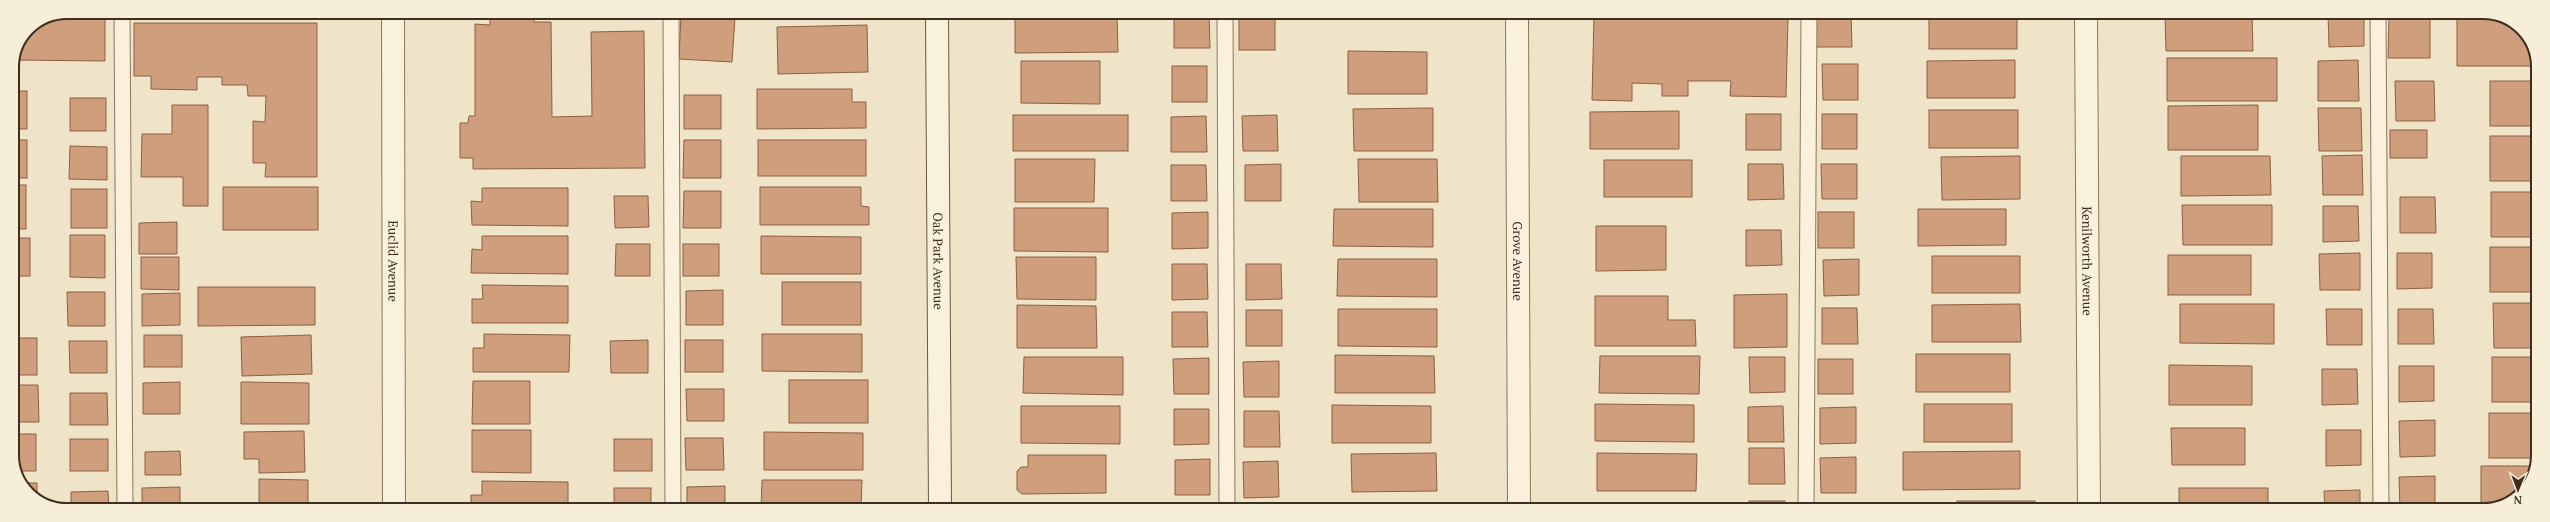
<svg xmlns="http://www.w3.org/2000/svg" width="2550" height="522" font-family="'PT Serif',serif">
	<rect width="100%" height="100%" fill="#f0e4c8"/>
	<g fill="#cf9f7d" stroke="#8d5f41">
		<polygon points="1174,12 1209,12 1210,48 1174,48"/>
		<polygon points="1816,13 1851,13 1852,47 1816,47"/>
		<rect x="1929" y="13" width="88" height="36"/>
		<polygon points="2165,13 2252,13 2253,51 2166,51"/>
		<polygon points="2328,13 2364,13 2364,46 2329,47"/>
		<polygon points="490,14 534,14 534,22 551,22 552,117 592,116 591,32 644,31 645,168 473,169 473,158 460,158 460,123 468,123 469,116 475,116 475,24 490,25"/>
		<polygon points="1117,14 1118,52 1015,53 1015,15"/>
		<rect x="1239" y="14" width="36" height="36"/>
		<polygon points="681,15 735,18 732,62 679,59"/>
		<polygon points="1594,15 1788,18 1786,97 1730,96 1731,81 1688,81 1688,96 1662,96 1662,84 1632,83 1632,101 1592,100"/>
		<polygon points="2389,16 2430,16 2430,58 2388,58"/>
		<polygon points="2457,16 2498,16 2524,31 2538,66 2457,66"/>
		<polygon points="53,18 105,19 105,61 15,60 28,28"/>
		<polygon points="134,23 317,23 317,177 265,177 266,163 253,163 253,121 265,122 266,96 248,96 247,85 222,85 222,77 197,77 197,90 151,89 151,76 134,76"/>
		<polygon points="867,25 868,72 778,74 777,27"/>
		<polygon points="1348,51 1427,52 1427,94 1348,94"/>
		<rect x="2167" y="58" width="110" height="43"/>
		<polygon points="2015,60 2015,98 1927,98 1927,61"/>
		<polygon points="2358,60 2359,101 2318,101 2318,61"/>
		<polygon points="1021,61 1100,61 1100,104 1021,103"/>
		<polygon points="1822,64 1858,64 1858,100 1823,100"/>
		<rect x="1172" y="66" width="35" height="36"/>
		<polygon points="2395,81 2434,81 2435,121 2396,121"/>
		<rect x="2490" y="81" width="48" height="45"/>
		<polygon points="757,89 852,89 852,102 866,102 866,128 757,129"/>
		<rect x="12" y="91" width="15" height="38"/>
		<rect x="684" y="95" width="37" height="34"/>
		<rect x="70" y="98" width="36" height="33"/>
		<polygon points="172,105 208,105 208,206 183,206 183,177 141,177 142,134 172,134"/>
		<polygon points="2258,105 2258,150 2168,150 2168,106"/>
		<polygon points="1433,108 1433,151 1354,151 1353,109"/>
		<polygon points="2318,108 2361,108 2362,151 2319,151"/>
		<rect x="1929" y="110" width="89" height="38"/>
		<polygon points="1679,111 1679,149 1590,149 1590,112"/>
		<rect x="1746" y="114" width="35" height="36"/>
		<rect x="1822" y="114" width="35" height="35"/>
		<rect x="1013" y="115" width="115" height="36"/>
		<polygon points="1277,115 1278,151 1243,151 1242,116"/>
		<polygon points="1206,116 1207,152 1171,152 1171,117"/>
		<rect x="2390" y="130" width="37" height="28"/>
		<rect x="2490" y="136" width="48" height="45"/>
		<rect x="12" y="140" width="15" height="38"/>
		<polygon points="684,140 721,140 721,178 683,178"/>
		<rect x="758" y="140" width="108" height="36"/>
		<polygon points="70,146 107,147 107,180 69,179"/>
		<polygon points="2362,155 2363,195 2323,195 2322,156"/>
		<polygon points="2020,156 2020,199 1942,200 1941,157"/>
		<polygon points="2181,156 2270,156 2271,195 2181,196"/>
		<polygon points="1015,159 1095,159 1094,202 1015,202"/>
		<polygon points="1358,159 1437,159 1438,202 1359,202"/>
		<rect x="1604" y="160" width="88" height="37"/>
		<polygon points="1281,164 1281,201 1245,201 1245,165"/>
		<polygon points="1748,164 1783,164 1784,199 1748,200"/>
		<polygon points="1821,164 1857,164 1857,199 1822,199"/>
		<polygon points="1171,165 1206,165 1207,201 1171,201"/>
		<rect x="12" y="185" width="14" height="44"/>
		<rect x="223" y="187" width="95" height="43"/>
		<polygon points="760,187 861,187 861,206 869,207 869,225 760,225"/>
		<polygon points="482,188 568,188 568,226 472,225 471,201 482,202"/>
		<rect x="71" y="189" width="36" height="39"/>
		<polygon points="684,191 721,191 721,228 683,228"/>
		<polygon points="2491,192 2538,192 2537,237 2491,237"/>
		<polygon points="614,196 648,196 649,227 615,228"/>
		<polygon points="2400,197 2435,197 2436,233 2400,233"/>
		<polygon points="2182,205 2272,205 2272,245 2183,245"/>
		<polygon points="2323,206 2358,206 2359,241 2323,242"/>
		<polygon points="1014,208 1108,208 1108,252 1014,251"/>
		<polygon points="1334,209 1433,209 1433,247 1333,246"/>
		<polygon points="1918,209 2006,209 2006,245 1918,246"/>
		<polygon points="1208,212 1208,248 1172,249 1172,213"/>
		<rect x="1818" y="212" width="36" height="36"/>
		<polygon points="177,222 177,254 139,254 139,223"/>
		<polygon points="1596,226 1666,226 1666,270 1596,271"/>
		<polygon points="1746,230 1781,230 1782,265 1746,266"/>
		<polygon points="70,235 105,235 105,278 70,277"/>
		<polygon points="482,236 568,236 568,274 471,273 472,249 482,250"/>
		<polygon points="761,236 861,237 861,274 761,274"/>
		<rect x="12" y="238" width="18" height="38"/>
		<polygon points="616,244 650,244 650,276 615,276"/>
		<rect x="683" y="244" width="36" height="32"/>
		<rect x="2490" y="247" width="47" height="45"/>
		<polygon points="2360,253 2360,290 2320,290 2319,254"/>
		<polygon points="2397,253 2432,253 2432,288 2397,289"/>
		<rect x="2168" y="255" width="83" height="40"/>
		<rect x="1932" y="256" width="88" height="37"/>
		<polygon points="141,257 179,257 179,290 141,289"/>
		<polygon points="1016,257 1096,257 1096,300 1017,299"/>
		<polygon points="1338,259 1437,259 1437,297 1337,296"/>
		<polygon points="1859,259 1859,295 1824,296 1823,260"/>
		<polygon points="1172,264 1207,264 1208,299 1172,300"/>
		<polygon points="1246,264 1281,264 1282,299 1246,300"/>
		<rect x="782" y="282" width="79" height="43"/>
		<polygon points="482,285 568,286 568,323 472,323 472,299 483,299"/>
		<polygon points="198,287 315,287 315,325 198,326"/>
		<polygon points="723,290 723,325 686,325 686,291"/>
		<polygon points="67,292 105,292 105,326 68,326"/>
		<polygon points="180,293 180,325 142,326 142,294"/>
		<polygon points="1787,294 1787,347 1734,348 1734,295"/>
		<polygon points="1595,296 1668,296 1668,320 1695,320 1696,346 1595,346"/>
		<polygon points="2493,303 2537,303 2537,348 2494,348"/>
		<polygon points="2020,304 2021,342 1932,342 1932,305"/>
		<polygon points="2180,304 2274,304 2274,344 2180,343"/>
		<polygon points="1017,305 1096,306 1097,348 1017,348"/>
		<polygon points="1822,308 1857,308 1858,344 1822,344"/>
		<polygon points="1338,309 1437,309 1437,347 1338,346"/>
		<polygon points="2326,309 2362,309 2362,345 2327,345"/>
		<polygon points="2398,309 2433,309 2434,344 2398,344"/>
		<rect x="1246" y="310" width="36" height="36"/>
		<polygon points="1172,312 1207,312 1208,347 1172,347"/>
		<polygon points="484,334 570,335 569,372 473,372 473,348 484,348"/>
		<polygon points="762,334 862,334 862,372 762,371"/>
		<rect x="144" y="335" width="38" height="32"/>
		<polygon points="311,335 312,374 242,376 241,337"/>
		<rect x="12" y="338" width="25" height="37"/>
		<polygon points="648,340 648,373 611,373 610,341"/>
		<rect x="685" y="340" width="38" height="32"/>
		<polygon points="69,341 107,341 107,373 70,373"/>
		<rect x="1916" y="354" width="94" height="38"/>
		<polygon points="1335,355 1434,356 1435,393 1335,393"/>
		<polygon points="1600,356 1700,356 1699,394 1599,393"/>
		<polygon points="1024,357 1123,357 1123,395 1023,393"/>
		<polygon points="1749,357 1785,357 1785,392 1750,393"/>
		<rect x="2492" y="357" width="45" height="45"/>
		<polygon points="1209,358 1209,394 1174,394 1173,359"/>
		<rect x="1818" y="359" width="35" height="35"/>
		<polygon points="1279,361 1279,397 1244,397 1243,362"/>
		<polygon points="2169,365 2252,366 2252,405 2169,405"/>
		<polygon points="2399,366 2434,366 2434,401 2399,402"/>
		<polygon points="2322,369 2357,369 2358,404 2322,405"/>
		<rect x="789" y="380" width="79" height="43"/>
		<polygon points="473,381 530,381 530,424 472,424"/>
		<polygon points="180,382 180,414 143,414 143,383"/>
		<polygon points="241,382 309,383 309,424 241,424"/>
		<polygon points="12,385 38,385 39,422 12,422"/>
		<polygon points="686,389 724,389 724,421 687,421"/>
		<polygon points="70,393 107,393 108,425 70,425"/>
		<polygon points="1595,404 1694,405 1694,442 1595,441"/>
		<rect x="1924" y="404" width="88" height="38"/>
		<polygon points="1332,405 1431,406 1431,443 1332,443"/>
		<polygon points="1021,406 1120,406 1120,444 1021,443"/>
		<polygon points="1783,406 1784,442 1748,442 1748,407"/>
		<polygon points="1856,407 1856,443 1820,444 1820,408"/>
		<polygon points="1174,409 1209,409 1209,444 1174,445"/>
		<polygon points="1244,411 1279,411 1280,447 1244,447"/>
		<rect x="2489" y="413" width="48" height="45"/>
		<polygon points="2435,420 2435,456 2400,457 2399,421"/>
		<polygon points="2171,428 2245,428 2245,465 2172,465"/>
		<polygon points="472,430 531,430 531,473 472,472"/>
		<polygon points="2326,430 2361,430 2361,465 2326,466"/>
		<polygon points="304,431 305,472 259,473 259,459 244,459 244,432"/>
		<polygon points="764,432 863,433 863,470 764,470"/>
		<polygon points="12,434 36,434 36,471 17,471 12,462"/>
		<polygon points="685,438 723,438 724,470 686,470"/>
		<rect x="70" y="439" width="38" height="32"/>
		<rect x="614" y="439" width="38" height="32"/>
		<polygon points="1749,448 1784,448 1785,484 1749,484"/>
		<polygon points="180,451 181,475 145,475 145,452"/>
		<polygon points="2020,451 2020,489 1903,490 1903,452"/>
		<polygon points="1436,453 1437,491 1352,492 1351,454"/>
		<polygon points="1597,453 1697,454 1696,491 1597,491"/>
		<polygon points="1028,455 1106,455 1106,493 1022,494 1017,490 1017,471 1021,467 1028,467"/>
		<polygon points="1856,457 1856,493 1821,493 1820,458"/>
		<polygon points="1210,459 1210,495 1175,495 1175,460"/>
		<polygon points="1278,461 1279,497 1244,498 1243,462"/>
		<polygon points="2481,466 2537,466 2519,496 2483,510 2481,510"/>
		<polygon points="2435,476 2435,510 2400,510 2399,477"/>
		<polygon points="259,479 308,480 308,509 259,509"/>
		<polygon points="762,480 862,480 861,509 761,509"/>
		<polygon points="482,481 568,482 568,509 471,509 471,495 482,495"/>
		<polygon points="23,483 37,483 37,498 28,494"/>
		<polygon points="725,486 725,509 687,509 687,487"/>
		<polygon points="180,487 180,509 142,509 142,488"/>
		<rect x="614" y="488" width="37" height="21"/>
		<rect x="2179" y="488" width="89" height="22"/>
		<polygon points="2360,490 2360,510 2325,510 2324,491"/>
		<polygon points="108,491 109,509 71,509 71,492"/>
		<rect x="1749" y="501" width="36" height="9"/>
		<rect x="1957" y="501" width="78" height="9"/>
		<polygon points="1355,503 1435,503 1435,510 1354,510"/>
		<rect x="1596" y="503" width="100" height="7"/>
		<rect x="1028" y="504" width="78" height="5"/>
		<rect x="1821" y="505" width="35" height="5"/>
		<polygon points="1247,507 1283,507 1283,509 1248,509"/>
	</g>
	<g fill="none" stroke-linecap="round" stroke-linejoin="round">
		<defs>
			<g id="lane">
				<polyline points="122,12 125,509"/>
				<polyline points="671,12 673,509"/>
				<polyline points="1225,12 1227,509"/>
				<polyline points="2378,13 2381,510"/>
				<polyline points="1806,510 1809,13"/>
			</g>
			<g id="street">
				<path id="s1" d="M 393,12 L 394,509"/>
				<path id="s2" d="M 1517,13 L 1519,510"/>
				<path id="s3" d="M 2086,13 L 2089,510"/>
			</g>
			<g id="secondary">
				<path id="s4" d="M 937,12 L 940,509"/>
			</g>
		</defs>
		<use href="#lane" stroke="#8d765c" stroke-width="17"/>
		<use href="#street" stroke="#8d765c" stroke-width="24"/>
		<use href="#secondary" stroke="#6f573f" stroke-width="24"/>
		<use href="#lane" stroke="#faf1dc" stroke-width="15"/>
		<use href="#street" stroke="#faf1dc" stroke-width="22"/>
		<use href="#secondary" stroke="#faf1dc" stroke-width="22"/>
	</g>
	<g text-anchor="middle" stroke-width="3" stroke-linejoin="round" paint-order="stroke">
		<g font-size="13" fill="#3d2e20" stroke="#f7eed8">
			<text dy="5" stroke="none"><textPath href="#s1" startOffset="249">Euclid Avenue</textPath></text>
			<text dy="5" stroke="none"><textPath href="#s4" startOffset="249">Oak Park Avenue</textPath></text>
			<text dy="5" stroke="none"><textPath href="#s2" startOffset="248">Grove Avenue</textPath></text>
			<text dy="5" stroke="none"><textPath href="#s3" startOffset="248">Kenilworth Avenue</textPath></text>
		</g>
	</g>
	<path d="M0 0H2550V522H0ZM67 19H2483A48 48 0 0 1 2531 67V455A48 48 0 0 1 2483 503H67A48 48 0 0 1 19 455V67A48 48 0 0 1 67 19Z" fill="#f7eed8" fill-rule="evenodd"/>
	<path fill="none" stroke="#3d2e20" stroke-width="2" d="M67 19H2483A48 48 0 0 1 2531 67V455A48 48 0 0 1 2483 503H67A48 48 0 0 1 19 455V67A48 48 0 0 1 67 19Z"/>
	<g transform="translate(2518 490) rotate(181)" stroke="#f7eed8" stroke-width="3" paint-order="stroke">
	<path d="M0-3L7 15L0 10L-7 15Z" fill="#3d2e20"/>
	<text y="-6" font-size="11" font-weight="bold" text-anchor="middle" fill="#3d2e20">N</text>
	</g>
</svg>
